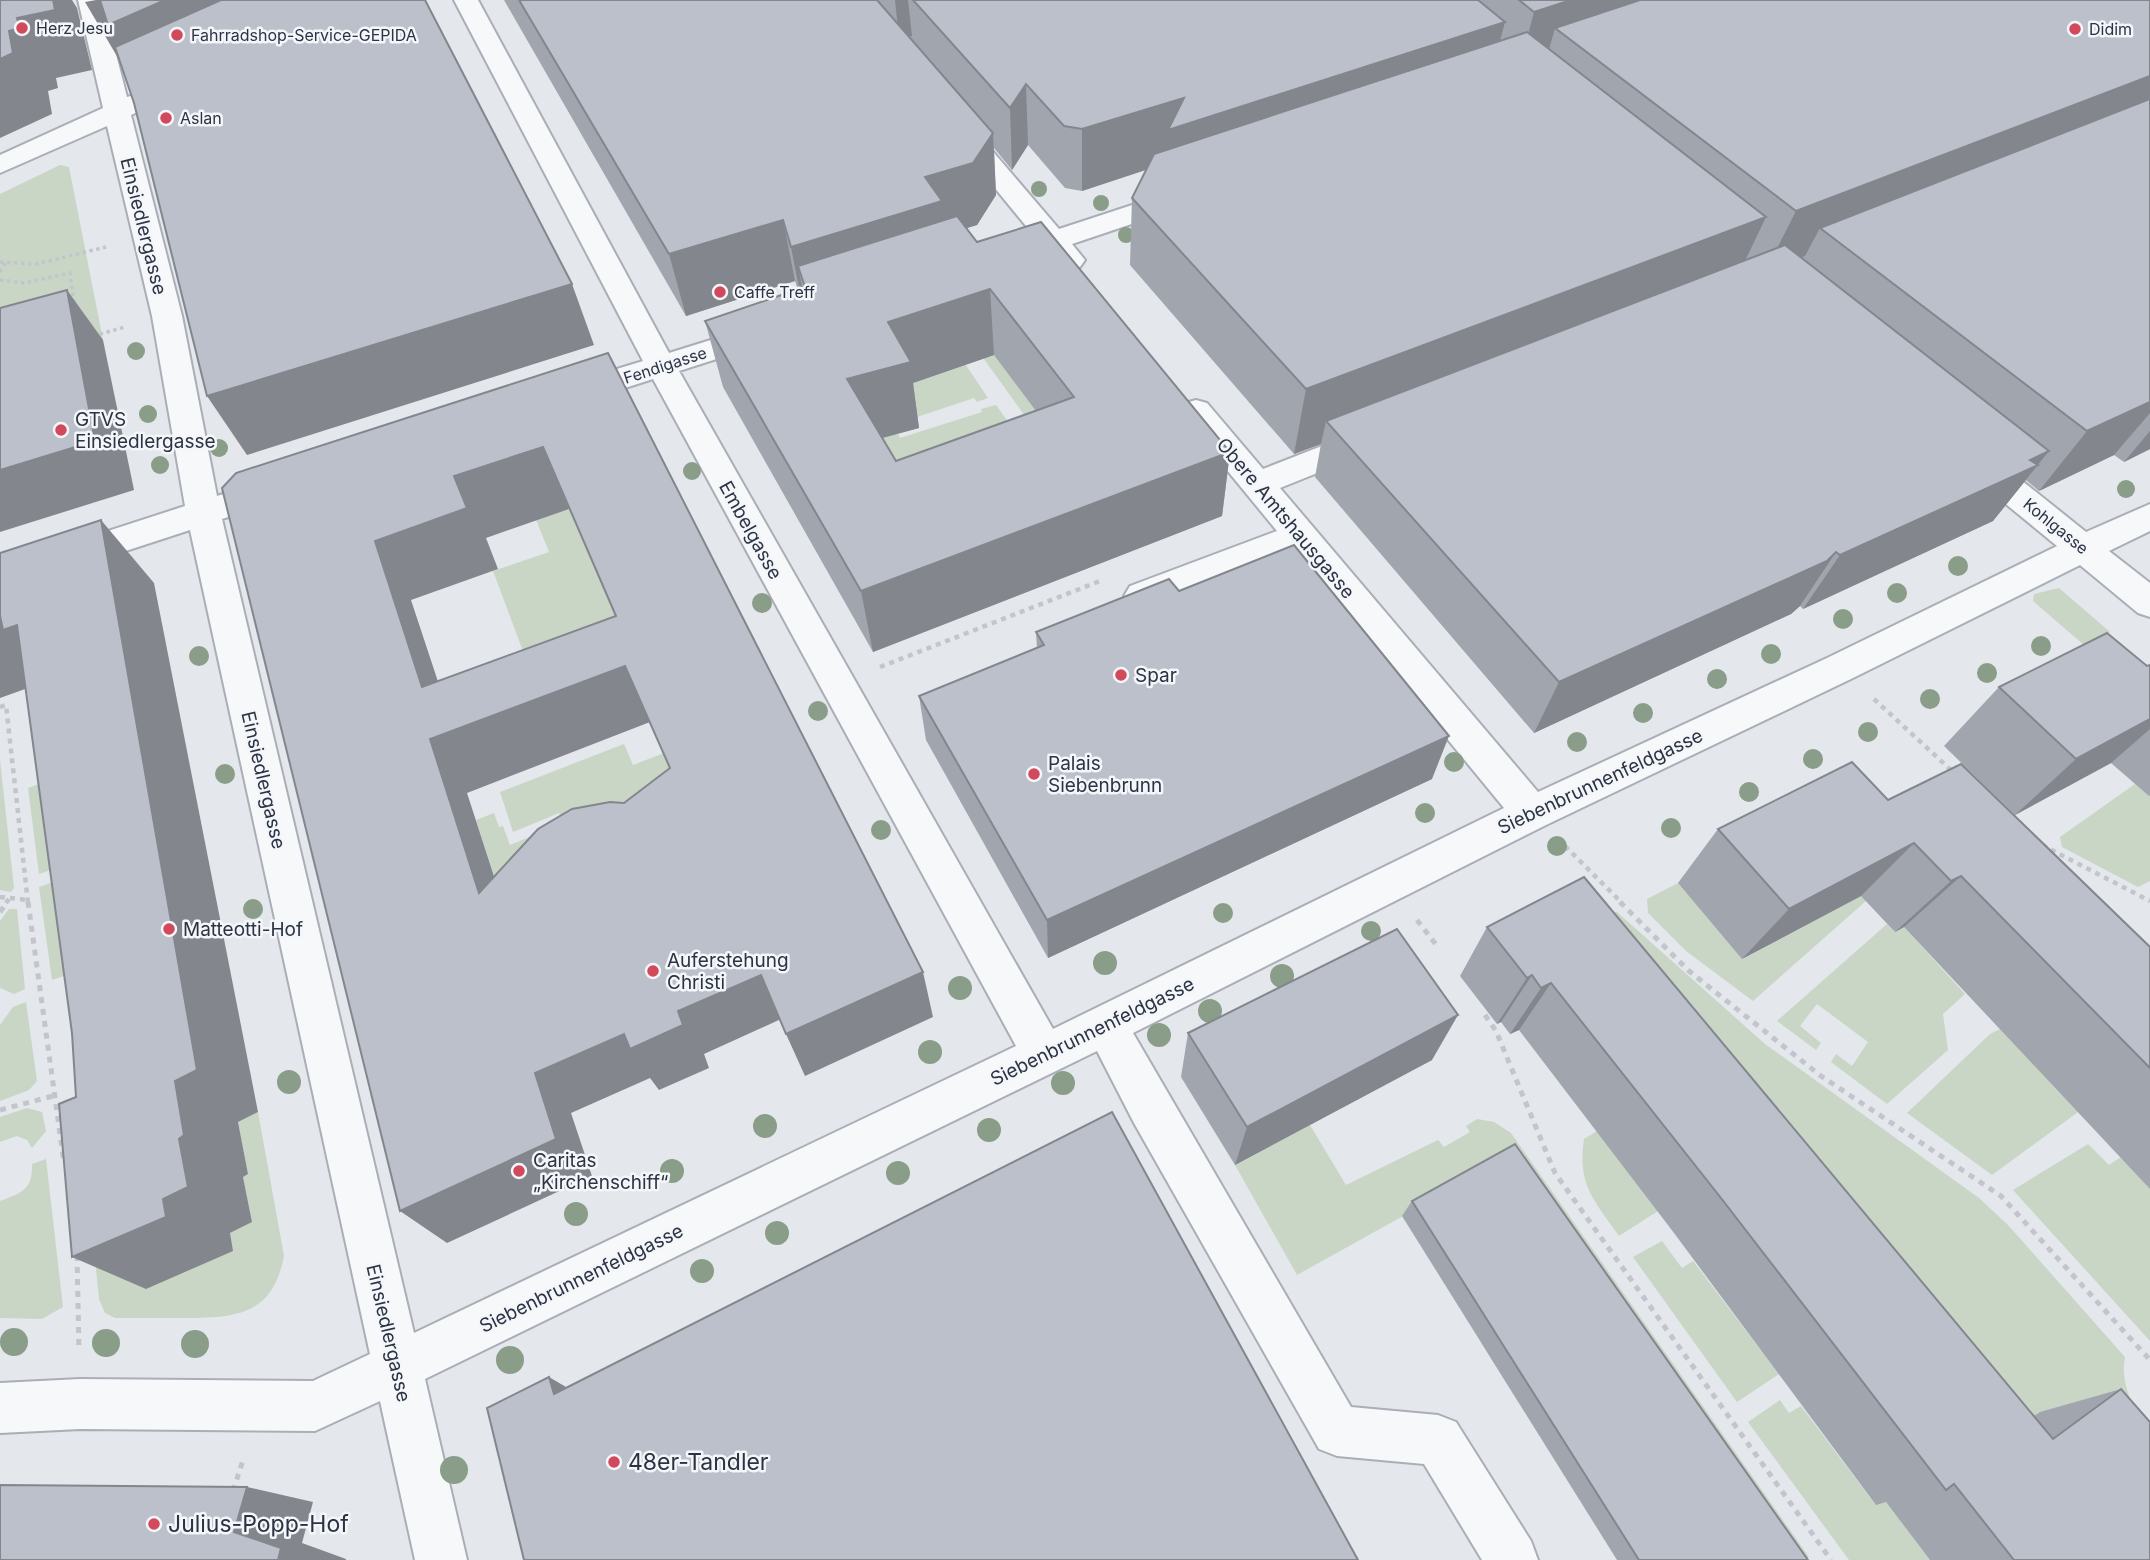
<svg xmlns="http://www.w3.org/2000/svg" width="2150" height="1560" font-family="Inter,sans-serif">
	<rect width="100%" height="100%" fill="#e4e7ec"/>
	<g fill="#c9d6c5">
		<polygon points="60,165 69,167 103,340 0,370 0,194"/>
		<polygon points="1003,348 1054,410 1030,423 981,355"/>
		<polygon points="963,361 988,398 977,402 974,398 893,425 900,438 982,412 981,409 996,405 1014,430 896,471 847,447 864,396"/>
		<polygon points="569,500 637,632 545,710 493,571 549,552 533,512"/>
		<polygon points="2059,588 2110,632 2084,645 2033,601 2034,594"/>
		<polygon points="624,744 633,765 664,753 694,822 534,997 476,820 494,813 499,827 503,826 510,845 563,823 559,813 513,832 500,792"/>
		<polygon points="0,760 14,888 11,892 0,890"/>
		<polygon points="91,766 106,851 39,874 28,788"/>
		<polygon points="2135,784 2150,795 2150,881 2138,887 2062,847 2060,837"/>
		<polygon points="108,863 122,956 52,980 39,887"/>
		<polygon points="1678,883 1743,959 1872,890 1875,893 1753,1001 1686,951 1648,913 1647,899"/>
		<polygon points="9,909 17,909 25,989 14,994 0,988 0,921"/>
		<path d="M 1617,912 L 1765,1044 L 1979,1198 L 2008,1225 L 2125,1357 C 2121,1378 2128,1393 2135,1412 L 1975,1458 L 1580,915 Z"/>
		<polygon points="1887,924 1895,932 1904,927 1965,994 1943,1014 1948,1050 1887,1104 1831,1062 1836,1054 1852,1066 1868,1042 1817,1004 1800,1026 1821,1043 1816,1050 1777,1021"/>
		<polygon points="26,1002 37,1081 29,1090 0,1101 0,1025 13,1007"/>
		<polygon points="2000,1029 2078,1112 1992,1175 1907,1113 1990,1034"/>
		<polygon points="27,1108 42,1112 46,1131 32,1148 27,1140 17,1136 0,1142 0,1117"/>
		<path d="M 258,1112 L 284,1256 C 273,1314 238,1318 186,1318 C 163,1318 139,1318 115,1318 L 105,1313 L 99,1299 L 94,1248 L 232,1251 L 230,1233 L 252,1222 L 243,1177 L 248,1174 L 238,1122 Z"/>
		<polygon points="1477,1119 1494,1122 1511,1133 1809,1557 1804,1560 1502,1161 1297,1275 1235,1165 1310,1125 1346,1185 1438,1140 1444,1147 1470,1132 1466,1126"/>
		<path d="M 1597,1131 L 1658,1211 L 1619,1236 C 1594,1200 1577,1185 1584,1139 Z"/>
		<polygon points="2088,1144 2109,1165 2121,1157 2150,1189 2150,1341 2013,1190"/>
		<path d="M 46,1159 L 63,1307 L 42,1319 L 0,1318 L 0,1201 C 21,1193 33,1190 32,1164 Z"/>
		<polygon points="1662,1241 1682,1268 1693,1261 1779,1374 1737,1402 1633,1257"/>
		<polygon points="1780,1400 1789,1413 1801,1406 1875,1504 1884,1499 1930,1560 1849,1560 1748,1422"/>
	</g>
	<g fill="none" stroke-linecap="round" stroke-linejoin="round">
		<defs>
			<g id="minor">
				<polygon points="78,0 102,0 127,97 138,94 147,96 151,102 147,108 131,115 182,316 217,496 275,477 287,480 292,489 287,498 222,519 414,1333 1016,1046 653,379 572,405 561,402 556,394 561,386 643,361 454,0 478,0 669,353 762,324 773,327 777,334 773,341 679,371 1053,1029 1504,808 1294,552 1154,606 1142,609 1130,606 1124,596 1130,586 1277,531 1185,419 1180,411 1185,403 1196,400 1207,403 1263,469 1355,433 1366,430 1377,433 1382,441 1377,449 1280,488 1538,792 1827,658 2057,546 1962,468 1958,460 1962,452 1974,448 1986,452 2086,532 2150,504 2150,531 2109,551 2150,583 2150,617 2138,613 2080,565 1853,678 1546,825 1133,1033 1351,1407 1438,1415 1456,1422 1531,1541 1538,1560 1482,1560 1424,1464 1337,1456 1319,1449 1134,1123 1097,1051 425,1379 467,1560 415,1560 380,1401 315,1431 80,1429 0,1433 0,1383 80,1379 313,1381 370,1354 190,530 0,592 0,566 185,506 152,316 107,126 0,173 0,155 103,108"/>
				<path d="M 962,124 L 971,126 L 1059,229 L 1181,189 L 1191,192 L 1195,198 L 1191,204 L 1072,244 L 1085,260 L 1080,267 C 1063,271 1058,265 1048,252 L 1006,265 L 996,262 L 991,256 L 996,250 L 1035,237 L 949,132 L 953,126 Z"/>
			</g>
		</defs>
		<use href="#minor" stroke="#a9aeb7" stroke-width="4"/>
		<g stroke="#c2c5cb" stroke-width="3.5" stroke-dasharray="3.5 3.5" stroke-linecap="butt">
			<polyline points="0,262 36,264 106,247"/>
			<polyline points="0,272 6,262"/>
			<polyline points="0,280 24,283 70,273 74,304"/>
			<polyline points="93,336 125,327"/>
		</g>
		<g stroke="#c2c5cb" stroke-width="4.5" stroke-dasharray="5 5" stroke-linecap="butt">
			<polyline points="880,667 1100,581"/>
			<polyline points="1874,699 1952,771"/>
			<polyline points="0,707 6,705 28,903"/>
			<polyline points="2042,845 2150,901"/>
			<polyline points="1565,846 1622,903"/>
			<polyline points="0,897 28,900"/>
			<polyline points="6,903 9,899"/>
		</g>
		<g stroke="#c2c5cb" stroke-width="5" stroke-dasharray="6 6" stroke-linecap="butt">
			<polyline points="28,902 64,1163"/>
			<polyline points="1620,902 1689,971 1821,1076 2001,1196 2150,1360"/>
			<polyline points="0,912 7,902"/>
			<polyline points="1417,920 1438,947"/>
			<polyline points="1485,1015 1496,1031 1555,1173 1831,1560"/>
			<polyline points="0,1110 53,1096"/>
			<polyline points="77,1255 79,1351"/>
			<polyline points="233,1491 243,1460"/>
		</g>
		<use href="#minor" fill="#f7f8fa" fill-rule="evenodd"/>
	</g>
	<g fill="#899d89">
		<circle cx="1039" cy="189" r="8"/>
		<circle cx="1101" cy="203" r="8"/>
		<circle cx="1126" cy="235" r="8"/>
		<circle cx="136" cy="351" r="9"/>
		<circle cx="148" cy="414" r="9"/>
		<circle cx="219" cy="448" r="9"/>
		<circle cx="160" cy="465" r="9"/>
		<circle cx="692" cy="471" r="9"/>
		<circle cx="2126" cy="489" r="9"/>
		<circle cx="1958" cy="566" r="10"/>
		<circle cx="1897" cy="593" r="10"/>
		<circle cx="762" cy="603" r="10"/>
		<circle cx="1843" cy="619" r="10"/>
		<circle cx="2041" cy="646" r="10"/>
		<circle cx="1771" cy="654" r="10"/>
		<circle cx="199" cy="656" r="10"/>
		<circle cx="1987" cy="673" r="10"/>
		<circle cx="1717" cy="679" r="10"/>
		<circle cx="1930" cy="699" r="10"/>
		<circle cx="818" cy="711" r="10"/>
		<circle cx="1643" cy="713" r="10"/>
		<circle cx="1868" cy="732" r="10"/>
		<circle cx="1577" cy="742" r="10"/>
		<circle cx="1813" cy="759" r="10"/>
		<circle cx="1454" cy="762" r="10"/>
		<circle cx="225" cy="774" r="10"/>
		<circle cx="1749" cy="792" r="10"/>
		<circle cx="1425" cy="813" r="10"/>
		<circle cx="1671" cy="828" r="10"/>
		<circle cx="881" cy="830" r="10"/>
		<circle cx="1557" cy="846" r="10"/>
		<circle cx="253" cy="909" r="10"/>
		<circle cx="1223" cy="913" r="10"/>
		<circle cx="1371" cy="931" r="10"/>
		<circle cx="1105" cy="963" r="12"/>
		<circle cx="1282" cy="976" r="12"/>
		<circle cx="960" cy="988" r="12"/>
		<circle cx="1210" cy="1011" r="12"/>
		<circle cx="1159" cy="1035" r="12"/>
		<circle cx="930" cy="1052" r="12"/>
		<circle cx="289" cy="1082" r="12"/>
		<circle cx="1063" cy="1083" r="12"/>
		<circle cx="765" cy="1126" r="12"/>
		<circle cx="989" cy="1130" r="12"/>
		<circle cx="672" cy="1171" r="12"/>
		<circle cx="898" cy="1173" r="12"/>
		<circle cx="576" cy="1214" r="12"/>
		<circle cx="777" cy="1233" r="12"/>
		<circle cx="702" cy="1271" r="12"/>
		<circle cx="14" cy="1342" r="14"/>
		<circle cx="106" cy="1343" r="14"/>
		<circle cx="195" cy="1344" r="14"/>
		<circle cx="510" cy="1360" r="14"/>
		<circle cx="454" cy="1470" r="14"/>
	</g>
	<g fill="#a1a5ae" fill-rule="evenodd">
		<path d="M 504,0 L 2150,0 L 2150,449 L 2124,462 L 2114,455 L 2039,491 L 2026,480 L 1993,521 L 1803,609 L 1800,606 L 1791,614 L 1534,733 L 1315,477 L 1321,444 L 1294,454 L 1130,265 L 1132,198 L 1146,170 L 1082,191 L 1065,188 L 1028,145 L 1012,170 L 994,148 L 996,195 L 977,225 L 966,228 L 977,242 L 1230,452 L 1222,516 L 873,652 L 723,387 L 705,321 L 798,290 L 795,281 L 686,316 ZM 994,355 L 1036,411 L 896,461 L 883,438 L 919,428 L 913,383 Z"/>
		<polygon points="1179,591 1432,779 1048,958 926,740 919,696 1037,648 1036,632"/>
		<polygon points="2150,665 2150,795 2149,796 2111,763 2015,815 1944,746 1999,687 2147,666"/>
		<polygon points="1888,800 2150,947 2150,1189 1904,927 1895,932 1861,896 1742,959 1678,883 1718,829"/>
		<polygon points="1487,927 2034,1416 2040,1412 2121,1389 2150,1560 1930,1560 1886,1502 1876,1505 1674,1233 1519,1030 1510,1034 1501,1022 1497,1024 1460,976"/>
		<polygon points="1188,1033 1432,1060 1235,1165 1181,1077"/>
		<polygon points="1412,1201 1808,1560 1617,1560 1402,1216"/>
	</g>
	<g fill="#83868d">
		<polygon points="53,0 72,0 77,8 92,70 56,78 58,88 48,91 52,114 0,138 0,59 9,31 17,18"/>
		<polygon points="96,0 330,0 121,63 85,2"/>
		<polygon points="895,0 908,0 912,36 899,39"/>
		<polygon points="1571,0 1735,0 1555,28 1545,64 1518,73 1534,12"/>
		<polygon points="1505,22 1489,83 1166,163 1082,191 1082,129 1184,98"/>
		<polygon points="2150,76 2150,121 1820,228 1805,256 1765,272 1796,211"/>
		<polygon points="1026,84 1028,145 1012,170 1010,108"/>
		<polygon points="993,133 996,195 977,225 945,235 805,287 798,266 806,307 803,308 791,247 925,177"/>
		<polygon points="1766,217 1734,284 1326,421 1321,444 1294,454 1306,389"/>
		<polygon points="783,220 795,281 686,316 669,254"/>
		<polygon points="572,284 594,345 247,455 207,396"/>
		<polygon points="990,289 994,355 913,383 919,428 859,444 847,379 888,322"/>
		<polygon points="67,290 103,340 134,490 0,532 0,470"/>
		<polygon points="2150,402 2150,413 2114,455 2039,491 2087,431"/>
		<polygon points="2150,431 2150,449 2124,462"/>
		<polygon points="543,447 569,509 486,538 498,569 411,600 454,730 625,666 650,722 467,793 515,941 479,893 430,739 422,687 375,541 454,476"/>
		<polygon points="2049,451 1993,521 1803,609 1840,555"/>
		<polygon points="1230,452 1222,516 873,652 861,591"/>
		<polygon points="101,520 154,583 258,1112 238,1122 248,1174 243,1177 252,1222 230,1233 233,1251 146,1289 72,1257 163,1199 179,1139 175,1081"/>
		<polygon points="1836,552 1800,606 1791,614 1534,733 1559,682"/>
		<polygon points="0,616 17,625 53,679 0,698"/>
		<polygon points="2150,719 2150,729 2111,763 2015,815 2076,759"/>
		<polygon points="1449,736 1432,779 1048,958 1047,920"/>
		<polygon points="1914,843 1861,896 1742,959 1789,909"/>
		<polygon points="1961,876 1904,927 1895,932 1951,881"/>
		<polygon points="923,972 933,1017 805,1076 786,1034"/>
		<polygon points="761,975 781,1019 704,1054 709,1068 659,1090 650,1078 571,1113 592,1176 447,1243 400,1211 535,1073"/>
		<polygon points="1532,975 1501,1022 1497,1024 1527,978"/>
		<polygon points="1551,983 1519,1030 1510,1034 1541,988"/>
		<polygon points="1458,1015 1432,1060 1235,1165 1247,1127"/>
		<polygon points="549,1377 566,1387 571,1403 554,1394"/>
		<polygon points="247,1487 313,1502 302,1543 346,1559 346,1560 278,1560 234,1532"/>
	</g>
	<g fill="#bbc0ca" stroke="#83868d" stroke-width="2" fill-rule="evenodd">
		<polygon points="0,0 53,0 55,10 17,18 20,28 9,31 13,53 0,59"/>
		<polygon points="100,0 165,0 108,25"/>
		<polygon points="221,0 425,0 572,284 207,396 134,103 115,47"/>
		<polygon points="519,0 877,0 993,133 973,163 925,177 942,201 791,247 783,220 669,254"/>
		<polygon points="913,0 1478,0 1505,22 1168,130 1184,98 1082,129 1064,126 1026,84 1010,108"/>
		<polygon points="1519,0 1571,0 1534,12"/>
		<polygon points="1640,0 2150,0 2150,76 1796,211 1555,28"/>
		<polygon points="1527,32 1766,217 1306,389 1132,198 1154,154"/>
		<polygon points="2150,99 2150,402 2087,431 1820,228"/>
		<path d="M 957,216 L 977,242 L 1041,222 L 1230,452 L 861,591 L 705,321 L 805,287 L 798,266 ZM 990,289 L 1074,397 L 896,461 L 847,379 L 911,362 L 888,322 Z"/>
		<polygon points="1785,245 2049,451 2030,460 2038,465 1840,555 1836,552 1827,561 1559,682 1326,421"/>
		<polygon points="67,290 95,441 0,470 0,308"/>
		<path d="M 608,353 L 923,972 L 786,1034 L 761,975 L 678,1011 L 683,1025 L 630,1049 L 624,1034 L 535,1073 L 556,1139 L 400,1211 L 222,488 L 236,473 ZM 543,447 L 616,616 L 422,687 L 375,541 L 467,508 L 454,476 ZM 625,666 L 670,768 L 624,803 L 610,802 L 572,809 L 538,829 L 479,893 L 430,739 Z"/>
		<polygon points="101,520 197,1070 175,1081 184,1135 179,1139 188,1187 163,1199 166,1217 72,1257 59,1104 76,1097 72,1033 17,625 3,630 0,616 0,553"/>
		<polygon points="1294,545 1449,736 1047,920 919,696 1044,645 1036,632 1169,579 1179,591"/>
		<polygon points="2107,633 2147,666 2150,665 2150,719 2076,759 1999,687"/>
		<polygon points="1852,762 1888,800 1961,764 2150,947 2150,1068 1961,876 1951,881 1914,843 1789,909 1718,829"/>
		<polygon points="1584,877 2053,1439 2121,1389 2150,1422 2150,1560 2014,1560 1954,1484 1946,1490 1721,1198 1551,983 1541,988 1532,975 1527,978 1487,927"/>
		<polygon points="1397,929 1458,1015 1247,1127 1188,1033"/>
		<polygon points="1112,1112 1358,1560 524,1560 487,1408 549,1377 554,1394"/>
		<polygon points="1515,1144 1808,1560 1639,1560 1412,1201"/>
		<polygon points="0,1485 247,1487 234,1532 281,1548 278,1560 0,1560"/>
	</g>
	<g fill="#d1495b" stroke="#f4f6f9" stroke-width="2.5">
		<circle cx="22" cy="28" r="7"/>
		<circle cx="2075" cy="29" r="7"/>
		<circle cx="177" cy="35" r="7"/>
		<circle cx="166" cy="118" r="7"/>
		<circle cx="720" cy="292" r="7"/>
		<circle cx="61" cy="430" r="7"/>
		<circle cx="1121" cy="675" r="7"/>
		<circle cx="1034" cy="774" r="7"/>
		<circle cx="169" cy="929" r="7"/>
		<circle cx="653" cy="971" r="7"/>
		<circle cx="519" cy="1171" r="7"/>
		<circle cx="614" cy="1462" r="7"/>
		<circle cx="154" cy="1524" r="7"/>
	</g>
	<g text-anchor="middle" stroke-width="5" stroke-linejoin="round" paint-order="stroke">
		<g font-size="16" fill="#2b3445" stroke="#f4f6f9" text-anchor="start">
			<text x="36" y="34">Herz Jesu</text>
			<text x="2089" y="35">Didim</text>
			<text x="191" y="41">Fahrradshop-Service-GEPIDA</text>
			<text x="180" y="124">Aslan</text>
			<text x="734" y="298">Caffe Treff</text>
		</g>
		<g font-size="16" fill="#2b3445" stroke="#f4f6f9">
			<text transform="translate(665 365) rotate(-18)" y="6">Fendigasse</text>
			<text transform="translate(2056 526) rotate(39)" y="6">Kohlgasse</text>
		</g>
		<g font-size="19" fill="#2b3445" stroke="#f4f6f9">
			<text transform="translate(144 226) rotate(76)" y="7">Einsiedlergasse</text>
			<text transform="translate(1286 518) rotate(50)" y="7">Obere Amtshausgasse</text>
			<text transform="translate(751 530) rotate(61)" y="7">Embelgasse</text>
			<text transform="translate(264 780) rotate(77)" y="7">Einsiedlergasse</text>
			<text transform="translate(1600 781) rotate(-25)" y="7">Siebenbrunnenfeldgasse</text>
			<text transform="translate(1092 1031) rotate(-26)" y="7">Siebenbrunnenfeldgasse</text>
			<text transform="translate(581 1278) rotate(-26)" y="7">Siebenbrunnenfeldgasse</text>
			<text transform="translate(389 1333) rotate(77)" y="7">Einsiedlergasse</text>
		</g>
		<g font-size="19" fill="#2b3445" stroke="#f4f6f9" text-anchor="start">
			<text x="75" y="426">GTVS<tspan x="75" dy="22">Einsiedlergasse</tspan></text>
			<text x="1135" y="682">Spar</text>
			<text x="1048" y="770">Palais<tspan x="1048" dy="22">Siebenbrunn</tspan></text>
			<text x="183" y="936">Matteotti-Hof</text>
			<text x="667" y="967">Auferstehung<tspan x="667" dy="22">Christi</tspan></text>
			<text x="533" y="1167">Caritas<tspan x="533" dy="22">„Kirchenschiff“</tspan></text>
		</g>
		<g font-size="23" fill="#2b3445" stroke="#f4f6f9" text-anchor="start">
			<text x="628" y="1470">48er-Tandler</text>
			<text x="168" y="1532">Julius-Popp-Hof</text>
		</g>
	</g>
</svg>
